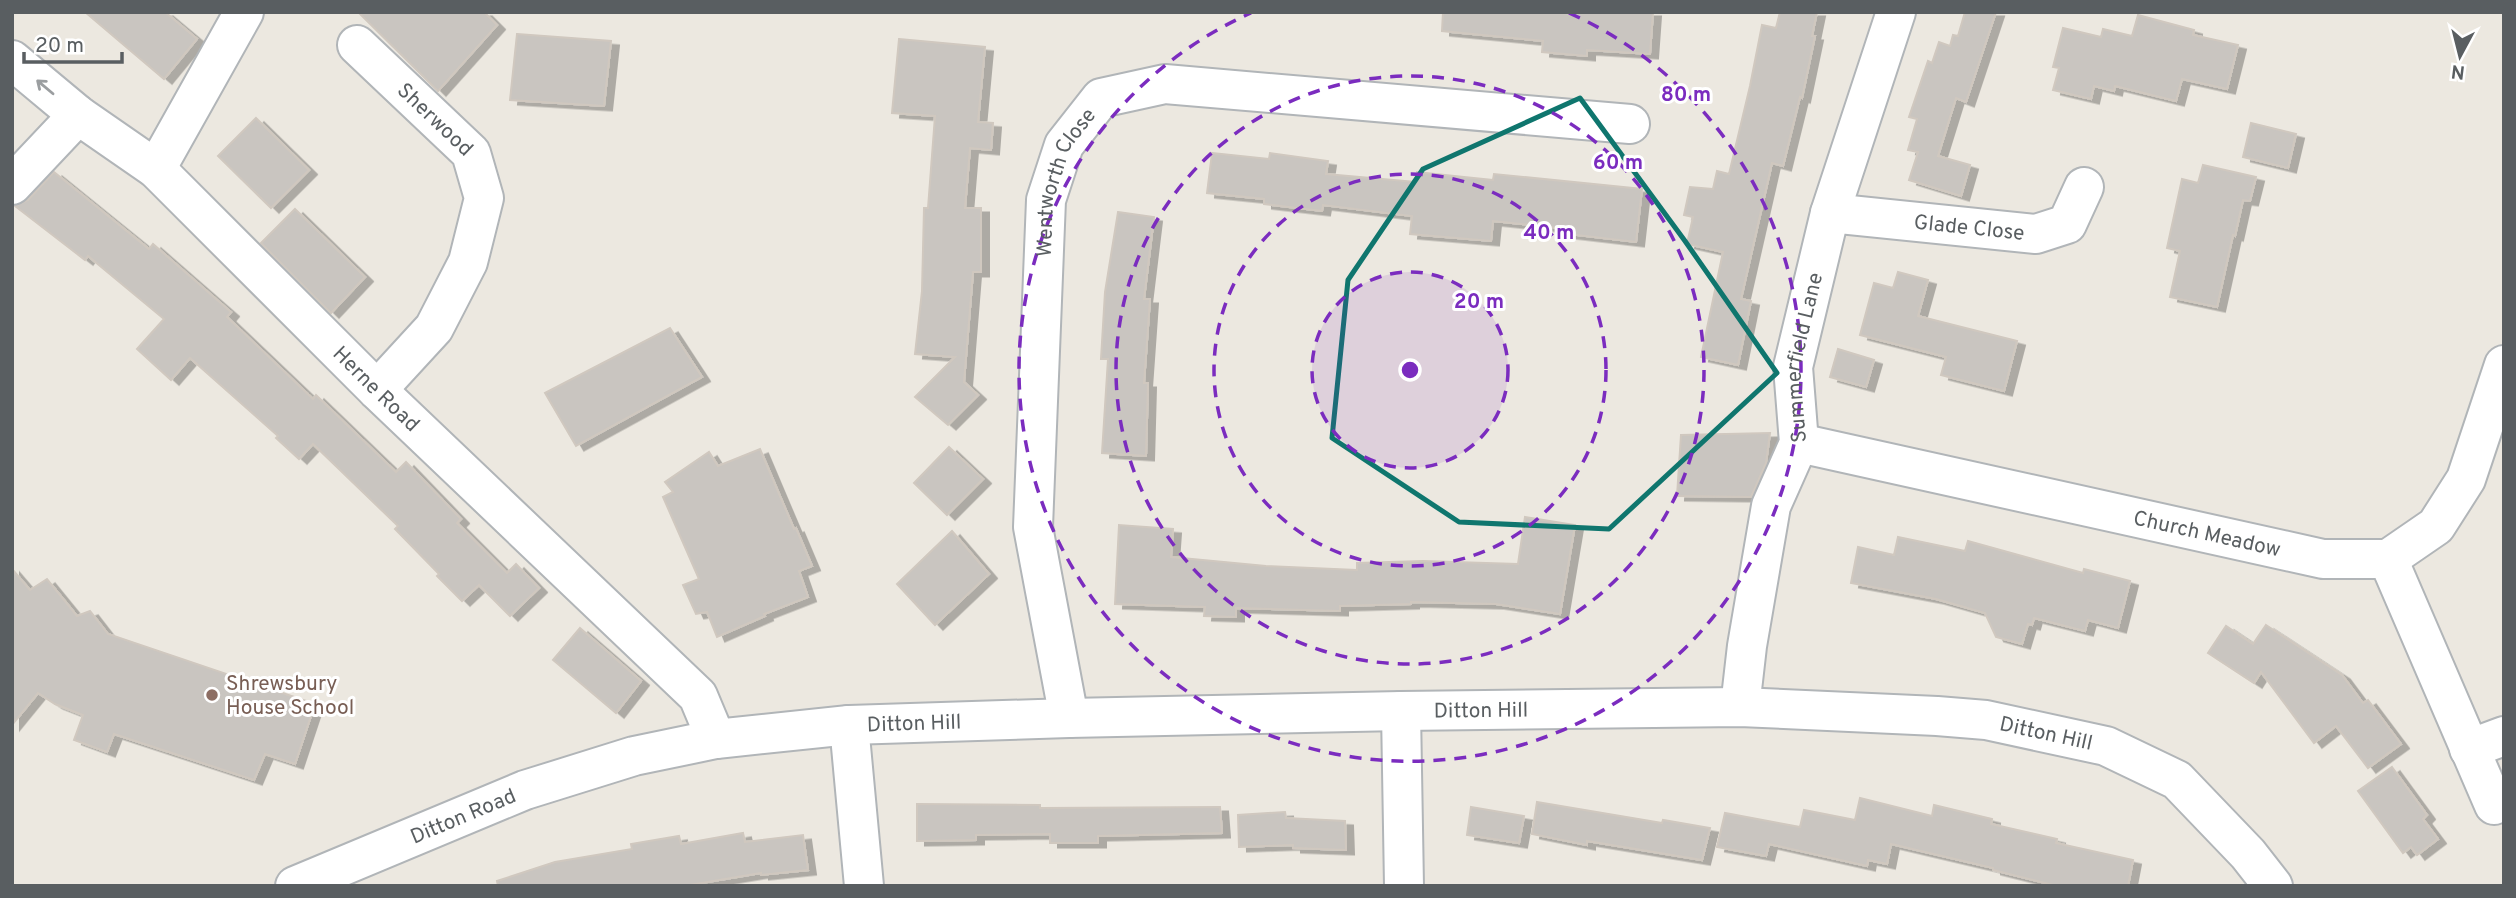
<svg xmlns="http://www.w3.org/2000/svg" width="2516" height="898" font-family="Overpass,sans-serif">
	<defs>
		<filter id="shadow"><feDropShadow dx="8" dy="4.5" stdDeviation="0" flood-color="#0004"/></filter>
	</defs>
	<rect width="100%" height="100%" fill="#ece8e0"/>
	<g fill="#c9c5c0" stroke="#d0c8bf" stroke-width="2" filter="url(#shadow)">
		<polygon points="85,12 165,12 197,39 164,79"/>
		<polygon points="358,12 484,12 497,25 438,91"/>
		<polygon points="1443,12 1653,12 1650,54 1587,50 1587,56 1542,52 1543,41 1442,31"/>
		<polygon points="1780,12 1817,12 1812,36 1815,36 1802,98 1800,97 1783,166 1772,163 1741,299 1751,301 1738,365 1701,357 1723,252 1687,244 1693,217 1684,215 1690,187 1713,189 1717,171 1729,174 1750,86 1762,25 1776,28"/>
		<polygon points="1965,12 1996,12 1966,102 1956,98 1938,156 1970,165 1961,196 1909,180 1918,152 1908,150 1917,119 1909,117 1928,61 1932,63 1939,42 1950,46 1953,35 1958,36"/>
		<polygon points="2138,15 2194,30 2193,35 2238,45 2227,89 2182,79 2176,101 2115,86 2114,91 2094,86 2091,99 2053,90 2059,68 2053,67 2063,28 2101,37 2103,29 2132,36"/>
		<polygon points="517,34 611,41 604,106 510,100"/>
		<polygon points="899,39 985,47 978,122 993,123 991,150 970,148 965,208 981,208 981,272 973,272 964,382 978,395 948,425 915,397 955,357 915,354 922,291 924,208 928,208 935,116 892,113"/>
		<polygon points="256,118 309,170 271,208 218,156"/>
		<polygon points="2251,123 2296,134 2288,168 2243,157"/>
		<polygon points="1212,153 1269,159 1270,153 1328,161 1326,174 1416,182 1417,172 1493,180 1494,174 1642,189 1636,242 1559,233 1560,228 1493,221 1491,241 1410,234 1412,216 1323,205 1322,211 1264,204 1264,199 1207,193"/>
		<polygon points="2203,165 2256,177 2250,201 2243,200 2235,236 2233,235 2217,307 2170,297 2180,251 2167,248 2182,179 2198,183"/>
		<polygon points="54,172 149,249 153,244 231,312 227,317 313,399 316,395 396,472 406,462 461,519 457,523 507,573 516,564 539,588 510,616 479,585 462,601 437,576 439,574 395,529 398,526 313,444 299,459 276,438 278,436 190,358 171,380 137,349 164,319 88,256 85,260 15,206 28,200"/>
		<polygon points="295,209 365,277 331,313 261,243"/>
		<polygon points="1118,212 1154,217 1144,299 1150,299 1144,383 1148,383 1146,456 1102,453 1108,359 1101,359 1105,292"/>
		<polygon points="1898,272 1928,280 1918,316 2017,341 2004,391 1941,375 1946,357 1860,335 1874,283 1893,288"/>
		<polygon points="670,328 702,377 576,446 545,393"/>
		<polygon points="1838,349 1874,360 1866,387 1830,377"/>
		<polygon points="1770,433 1766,463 1751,497 1677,496 1681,435"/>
		<polygon points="949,447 983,479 947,515 914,483"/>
		<polygon points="760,449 794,529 796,528 812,566 799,571 808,597 764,614 765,616 717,637 707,612 696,614 683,585 699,579 663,497 673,492 665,482 709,452 718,466"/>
		<polygon points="1525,517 1575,525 1560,614 1496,604 1411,602 1411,604 1340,606 1340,611 1236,608 1236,617 1204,616 1205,607 1115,604 1119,525 1173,529 1171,557 1266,566 1357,570 1357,563 1423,561 1518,564"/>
		<polygon points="952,531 989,574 935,625 897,584"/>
		<polygon points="1898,537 1965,551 1968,541 2083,573 2084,569 2130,581 2118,628 2088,620 2085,631 2034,618 2032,625 2028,624 2022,644 1996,637 1985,613 1936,599 1851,583 1858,547 1894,555"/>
		<polygon points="12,569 30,590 47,579 77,616 90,611 108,634 315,704 295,764 265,754 254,780 114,734 107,752 74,740 83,715 55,704 38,693 12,725"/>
		<polygon points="2266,625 2342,675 2363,703 2368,700 2401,744 2368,768 2336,726 2314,743 2261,672 2254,683 2208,653 2226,626 2253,644"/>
		<polygon points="580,628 641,681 616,713 553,660"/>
		<polygon points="2392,767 2427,815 2423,819 2438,839 2417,855 2411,847 2403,853 2358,791"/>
		<polygon points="1860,798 1932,816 1934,805 1992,819 1991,824 2057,839 2056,843 2133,860 2128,886 2057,886 1993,870 1993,868 1891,844 1887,864 1868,860 1867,866 1769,844 1766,856 1717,847 1725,813 1800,827 1804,810 1855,820"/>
		<polygon points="1537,802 1662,823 1663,820 1710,828 1702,860 1587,841 1587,845 1532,834"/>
		<polygon points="917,804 1040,805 1040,808 1220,807 1222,833 1098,836 1098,843 1050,843 1050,834 976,835 976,840 917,841"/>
		<polygon points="1471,807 1524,816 1519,843 1467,835"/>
		<polygon points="1285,812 1286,818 1345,821 1346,850 1293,848 1293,845 1239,847 1238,815"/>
		<polygon points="743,833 745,842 803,835 808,870 761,875 761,873 684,886 498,886 497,881 555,862 632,849 631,844 679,836 681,844"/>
	</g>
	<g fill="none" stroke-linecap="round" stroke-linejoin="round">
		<defs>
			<g id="minor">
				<path id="s1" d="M 357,45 L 471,153 L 484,198 L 468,262 L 434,328 L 377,390"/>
				<path id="s2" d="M 12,60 L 78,115 L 156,169 L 377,390 L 698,696 L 716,739"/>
				<polyline points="156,169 244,12"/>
				<polyline points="12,185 78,115"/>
				<path id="s3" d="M 1830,213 L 2036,234 L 2067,224 L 2084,187"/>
				<path id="s4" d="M 1799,443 L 2323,559 L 2388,559 L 2436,526 L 2466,479 L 2504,365"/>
				<polyline points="2388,559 2494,805"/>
				<path id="s5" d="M 1740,707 L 1747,646 L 1771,506 L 1799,443 L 1793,367 L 1830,213 L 1896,12"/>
				<polyline points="1401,711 1404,886"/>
				<path id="s6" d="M 1069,718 L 1033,527 L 1046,200 L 1064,145 L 1101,98 L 1165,84 L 1630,124"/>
				<polyline points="849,725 864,886"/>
				<polyline points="2469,749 2504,736"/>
				<path id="s7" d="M 295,886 L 525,790 L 634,756 L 716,739 L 849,725 L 1069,718 L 1401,711 L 1740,707 L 1937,716 L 1986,720 L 2106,746 L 2177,780 L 2248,854 L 2273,886"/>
			</g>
		</defs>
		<use href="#minor" stroke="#b1b5b8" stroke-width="42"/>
		<use href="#minor" stroke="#fff" stroke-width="38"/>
	</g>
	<defs><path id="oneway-shaft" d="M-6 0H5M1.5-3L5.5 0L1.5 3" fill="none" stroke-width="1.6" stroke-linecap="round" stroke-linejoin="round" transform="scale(1.75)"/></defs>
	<use stroke="#9b9ea0" href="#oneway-shaft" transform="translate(45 87) rotate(-140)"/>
	<path fill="none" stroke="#0f766e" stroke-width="5" stroke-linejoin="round" d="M 1580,98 L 1685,241 L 1777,373 L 1609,529 L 1459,522 L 1332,438 L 1348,280 L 1423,169 Z"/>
	<circle cx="1410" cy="370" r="98" fill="#7b2cbf" fill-opacity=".12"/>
	<g fill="none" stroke="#7b2cbf" stroke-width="3.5" stroke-dasharray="12 9">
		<circle cx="1410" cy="370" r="98"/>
		<circle cx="1410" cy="370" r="196"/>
		<circle cx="1410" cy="370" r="294"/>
		<path d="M1569 13A391 391 0 1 1 1251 13"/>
	</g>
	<circle fill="#8d6e63" stroke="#fff" stroke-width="2.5" cx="212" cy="695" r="7"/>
	<g text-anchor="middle" stroke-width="6" stroke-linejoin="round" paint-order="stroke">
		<g font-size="21" fill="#595e61" stroke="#fff">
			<text dy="7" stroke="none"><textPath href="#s1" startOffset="108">Sherwood</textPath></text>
			<text dy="7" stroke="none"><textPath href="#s6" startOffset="544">Wentworth Close</textPath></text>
			<text dy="7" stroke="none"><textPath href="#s3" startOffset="140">Glade Close</textPath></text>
			<text dy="7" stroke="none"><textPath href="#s5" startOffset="359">Summerfield Lane</textPath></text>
			<text dy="7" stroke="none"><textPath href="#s2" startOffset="492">Herne Road</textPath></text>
			<text dy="7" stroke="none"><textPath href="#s4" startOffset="418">Church Meadow</textPath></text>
			<text dy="7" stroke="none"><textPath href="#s7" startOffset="1213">Ditton Hill</textPath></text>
			<text dy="7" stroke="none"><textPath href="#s7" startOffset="646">Ditton Hill</textPath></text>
			<text dy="7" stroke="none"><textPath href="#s7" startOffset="1780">Ditton Hill</textPath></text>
			<text dy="7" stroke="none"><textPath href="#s7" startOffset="182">Ditton Road</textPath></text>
		</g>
		<g font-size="21" fill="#785e54" stroke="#fff" text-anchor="start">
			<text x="226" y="690">Shrewsbury<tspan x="226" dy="24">House School</tspan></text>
		</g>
	</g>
	<circle cx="1410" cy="370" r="10" fill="#7b2cbf" stroke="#fff" stroke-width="3.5"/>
	<g font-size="21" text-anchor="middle" font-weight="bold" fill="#7b2cbf" stroke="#fff" stroke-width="6" stroke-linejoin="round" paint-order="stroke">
		<text x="1686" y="101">80 m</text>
		<text x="1618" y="169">60 m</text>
		<text x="1549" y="239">40 m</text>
		<text x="1479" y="308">20 m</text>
	</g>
	<rect width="2516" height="898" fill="none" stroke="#595e61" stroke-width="28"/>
	<g transform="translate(2460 56) rotate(187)" stroke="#ffffff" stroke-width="5" paint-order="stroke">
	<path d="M0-5L12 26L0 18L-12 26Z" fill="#595e61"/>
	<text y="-10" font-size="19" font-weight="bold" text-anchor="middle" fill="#595e61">N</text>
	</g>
	<path d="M24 52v10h98v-10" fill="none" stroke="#595e61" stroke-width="3.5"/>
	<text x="35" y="52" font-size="21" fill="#595e61" stroke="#ffffff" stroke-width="5" paint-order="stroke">20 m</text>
</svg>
